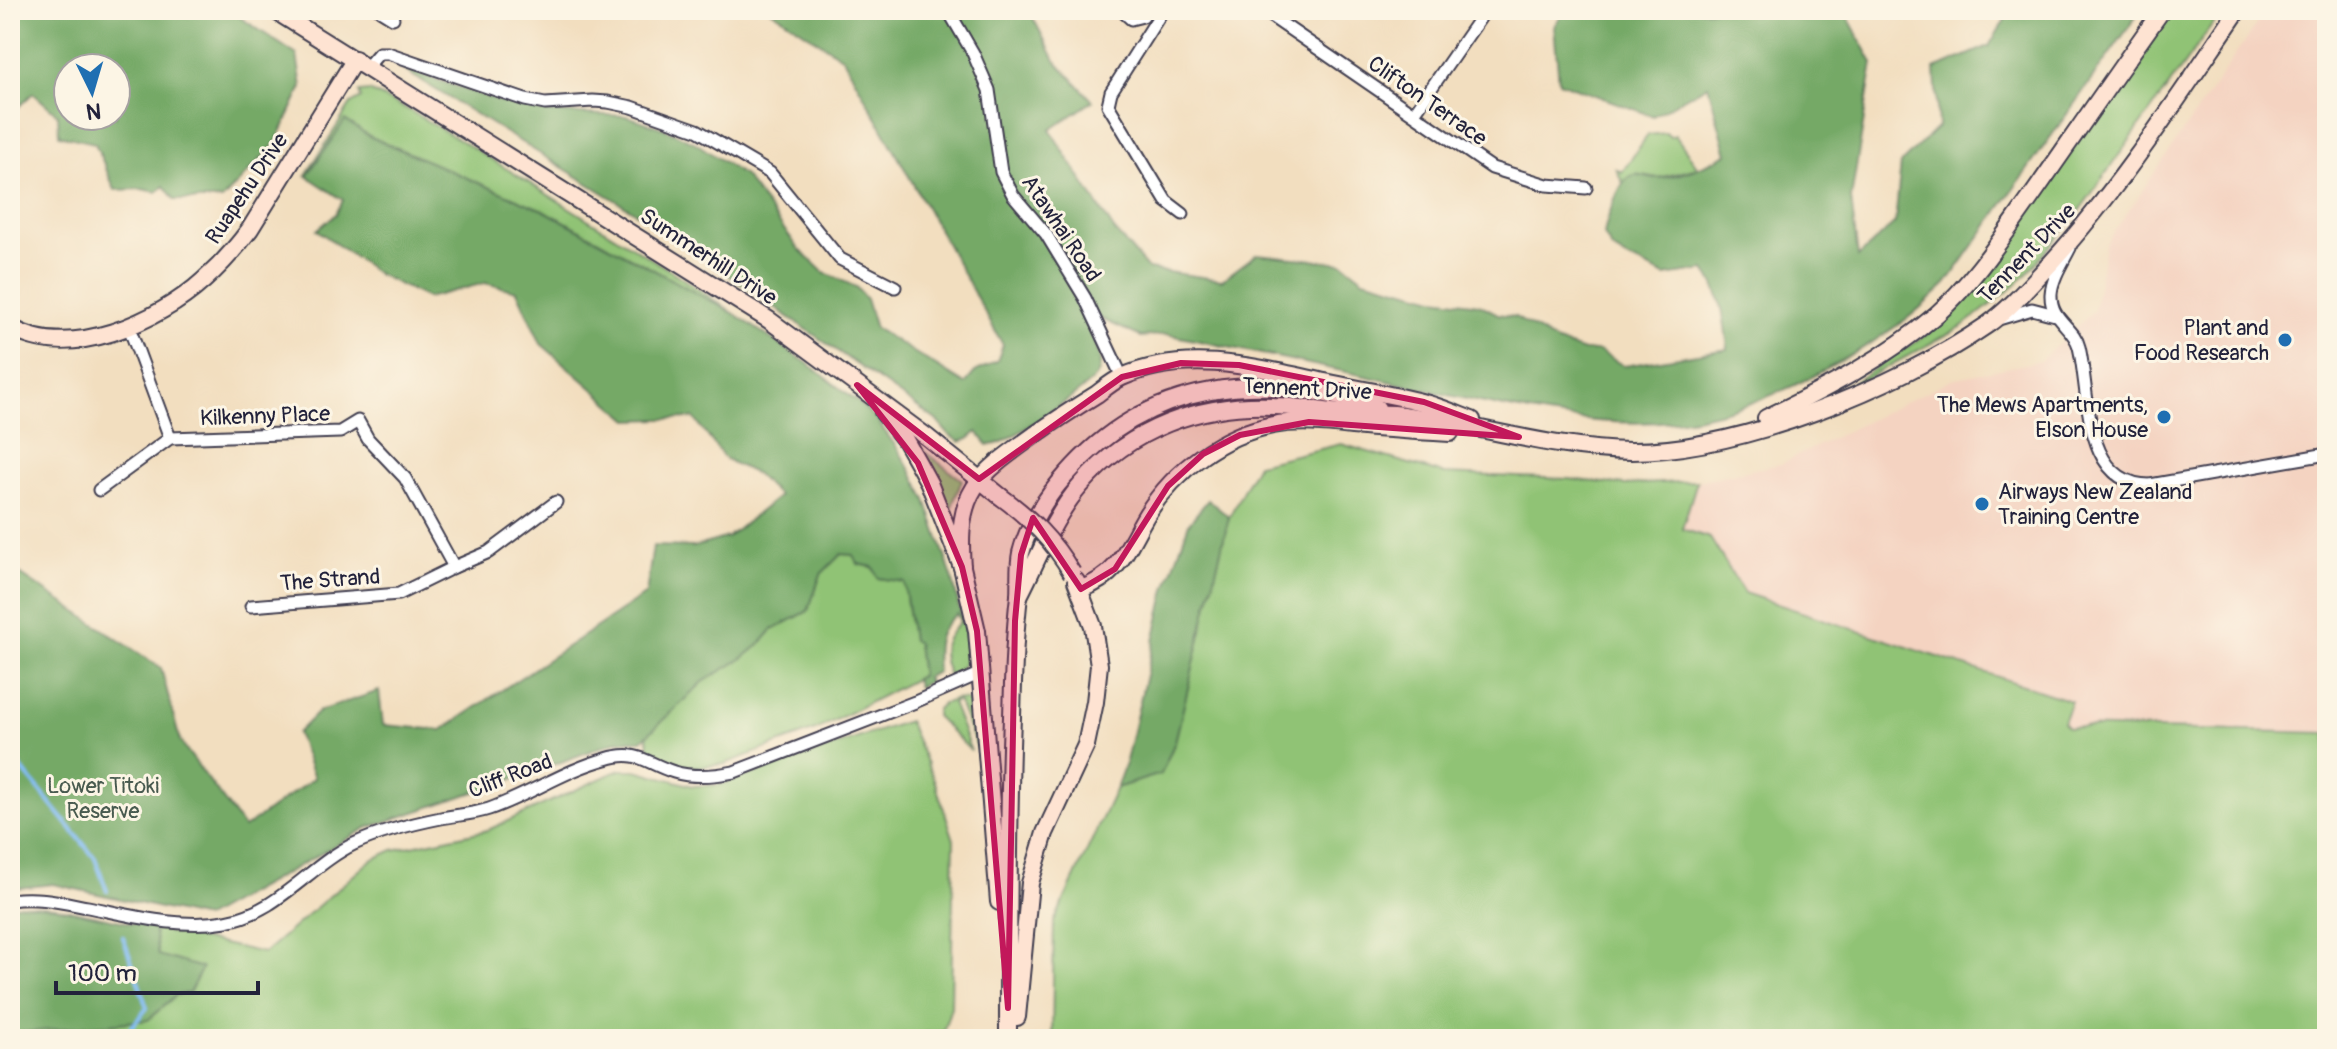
<svg xmlns="http://www.w3.org/2000/svg" width="2337" height="1049" font-family="Pangolin,sans-serif">
	<rect width="100%" height="100%" fill="#fcf5e5"/>
	<filter id="ink" filterUnits="userSpaceOnUse"><feTurbulence type="fractalNoise" baseFrequency=".0125" numOctaves="2"/><feDisplacementMap in="SourceGraphic" scale="16" xChannelSelector="R" yChannelSelector="G"/><feConvolveMatrix kernelMatrix="1 2 1 2 8 2 1 2 1" color-interpolation-filters="sRGB"/></filter>
	<filter id="wash" filterUnits="userSpaceOnUse"><feTurbulence type="fractalNoise" baseFrequency=".006" numOctaves="4" result="noise"/><feDisplacementMap in="SourceGraphic" scale="32" xChannelSelector="R" yChannelSelector="G"/><feGaussianBlur stdDeviation="1.8" result="paint"/><feColorMatrix in="noise" values="0 0 0 0 0 0 0 0 0 0 0 0 0 0 0 0 0 1.4 0 .05"/><feComposite in="paint" operator="in"/></filter>
	<g filter="url(#wash)">
		<rect width="100%" height="100%" fill="#f2debf"/>
		<polygon fill="#f4d3c1" points="2266,10 2327,10 2327,733 2068,727 2063,722 2070,701 1744,593 1710,538 1682,529 1697,481 1781,464 1952,379 2040,361 2094,311 2105,245"/>
		<g fill="#90c374" stroke="#597258" stroke-width="2">
			<polygon points="2169,10 2223,10 2079,211 2026,275 2007,292 1963,326 1851,387 1850,385 1927,334 1957,306 1983,278"/>
			<polygon points="369,91 405,108 470,146 671,271 735,314 545,211 371,137 345,121 309,177 306,175 351,104 361,98 359,92"/>
			<polygon points="1666,133 1670,137 1675,135 1698,168 1658,178 1636,174 1623,183 1616,169 1622,172 1648,135"/>
			<polygon points="909,440 962,480 951,509 950,526"/>
			<polygon points="1341,444 1444,474 1568,479 1625,485 1697,481 1682,529 1710,538 1744,593 2071,701 2063,722 2068,727 2327,733 2327,1039 1052,1039 1054,922 1116,788 1161,774 1175,742 1229,517 1257,464"/>
			<polygon points="841,554 853,555 858,564 873,567 879,578 904,582 912,640 917,642 921,676 818,729 725,764 696,767 675,764 646,751 649,745 647,735 703,682 744,657 760,644 772,630 808,611 821,574"/>
			<path d="M 962,619 C 967,641 975,665 949,676 C 937,648 944,640 962,619 Z"/>
			<polygon points="956,699 966,700 973,704 981,758 958,701 952,703 971,751 936,716 936,710 942,704"/>
			<polygon points="908,721 935,782 954,840 951,1007 943,1032 923,1033 922,1039 10,1039 10,906 54,907 264,953 371,860 393,850 488,830 619,770 636,770 693,786 719,785"/>
		</g>
		<g fill="#74a966" stroke="#4b6650" stroke-width="2" fill-rule="evenodd">
			<path d="M 10,10 L 229,10 L 297,55 L 302,87 L 276,143 L 222,200 L 175,200 L 164,186 L 157,192 L 141,189 L 115,190 L 95,143 L 59,135 L 58,115 L 33,93 L 10,115 ZM 68,68 L 116,68 L 116,116 L 68,116 Z"/>
			<path d="M 771,10 L 1029,10 L 1055,60 L 1093,101 L 1050,130 L 1114,230 L 1148,269 L 1222,280 L 1257,254 L 1343,263 L 1364,279 L 1435,298 L 1479,304 L 1498,314 L 1515,317 L 1557,342 L 1584,351 L 1599,351 L 1624,366 L 1728,349 C 1724,320 1723,294 1705,270 L 1665,276 L 1627,258 L 1612,249 L 1604,235 C 1606,221 1618,184 1629,177 C 1639,171 1650,179 1660,178 C 1683,175 1707,165 1727,154 L 1708,85 L 1653,116 L 1559,82 L 1554,26 L 1565,10 L 1844,10 L 1873,63 L 1851,199 L 1858,257 L 1895,223 L 1901,163 L 1938,127 L 1935,69 L 1989,46 L 2011,10 L 2141,10 L 1946,284 C 1933,296 1919,310 1905,320 C 1839,367 1754,413 1673,421 C 1583,430 1479,402 1392,382 C 1317,365 1241,350 1166,334 L 1141,337 L 1097,317 L 1087,324 C 1092,337 1104,356 1099,371 C 1095,386 1016,435 1000,443 C 995,445 993,445 988,445 L 977,432 L 968,439 L 960,442 L 949,435 L 936,420 L 664,230 L 397,66 L 498,101 L 540,112 L 627,116 L 665,129 L 696,143 L 744,176 L 799,249 L 823,272 L 856,287 L 866,299 L 875,328 L 965,384 L 975,372 L 997,361 L 1003,345 L 843,58 Z"/>
			<path d="M 345,120 L 371,137 L 545,211 L 735,314 L 807,363 L 859,403 L 875,418 L 895,445 L 911,470 L 926,500 L 952,577 L 962,619 L 960,622 L 957,614 C 933,631 936,648 937,672 L 926,677 L 928,682 L 918,687 L 915,679 L 921,676 L 917,643 L 912,640 L 904,582 L 878,578 L 873,567 L 858,564 L 853,555 L 841,554 L 821,574 L 808,611 L 772,630 L 760,644 L 744,657 L 703,682 L 642,740 L 617,741 L 537,771 L 367,828 L 205,918 L 53,884 L 10,889 L 10,563 L 14,570 L 161,668 L 180,741 L 244,828 L 314,778 L 297,733 L 319,711 L 379,691 L 383,725 L 442,730 L 646,594 L 653,546 L 694,547 L 728,537 L 779,496 L 756,474 L 725,459 L 694,418 L 629,420 L 541,344 L 517,291 L 485,283 L 427,298 L 379,275 L 317,230 L 336,214 L 343,200 L 307,176 Z"/>
			<polygon points="1208,500 1229,517 1175,742 1161,774 1116,788 1126,761 1166,589 1189,523"/>
			<polygon points="22,904 54,907 154,928 158,955 202,968 189,993 176,995 148,1020 10,1034 10,906"/>
		</g>
		<g fill="none" stroke-linecap="round" stroke-linejoin="round">
			<g stroke="#83bdf5" stroke-width="4">
				<polyline points="10,754 95,858 107,891"/>
				<polyline points="122,1039 147,1008 123,937"/>
			</g>
		</g>
	</g>
	<g filter="url(#ink)">
		<g fill="none" stroke-linecap="round" stroke-linejoin="round">
			<defs>
				<g id="street">
					<polyline points="380,10 393,18"/>
					<polyline points="948,10 973,53 989,90 1001,172 1013,195 1046,234 1085,298 1122,377"/>
					<polyline points="1121,10 1131,19 1143,16 1147,10"/>
					<polyline points="1163,10 1111,92 1108,105 1166,201 1183,214"/>
					<polyline points="1262,10 1492,168 1547,185 1586,188"/>
					<polyline points="367,67 379,53 388,53 525,100 545,104 593,101 608,102 632,107 697,130 770,173 840,259 895,287"/>
					<polyline points="1414,113 1480,18"/>
					<path d="M 2070,248 C 2063,262 2052,278 2051,294 C 2050,321 2074,326 2079,347 C 2090,392 2082,485 2150,485 L 2327,454"/>
					<polyline points="2002,318 2032,309 2055,315"/>
					<polyline points="129,327 170,438"/>
					<polyline points="99,490 170,438 340,432 358,421 368,439 405,478 454,567"/>
					<polyline points="251,606 399,594 454,567 489,552 556,502"/>
					<path d="M 10,900 C 37,896 61,902 88,907 C 133,916 180,929 226,921 C 277,913 310,865 354,844 C 382,831 411,824 441,818 C 457,815 474,814 489,809 C 529,795 565,770 606,759 C 639,749 645,763 674,772 C 694,778 714,776 734,772 L 915,702 L 981,673"/>
				</g>
				<g id="secondary">
					<polyline points="274,10 769,320 927,437 1000,496"/>
					<path d="M 10,327 C 69,363 159,321 204,280 C 222,264 236,248 250,229 L 355,59"/>
					<polyline points="883,412 905,440 918,463 929,483 962,567 977,631 999,902"/>
					<path d="M 1766,418 C 1826,389 1886,358 1937,314 C 1973,282 2001,239 2029,200 C 2073,137 2117,73 2162,10"/>
					<path d="M 962,567 C 956,490 977,476 1036,434 C 1056,420 1076,407 1097,394 C 1105,388 1113,381 1122,377 C 1187,348 1260,368 1325,382 C 1357,389 1389,394 1421,402 C 1438,406 1456,414 1472,420"/>
					<path d="M 1081,589 C 1121,575 1127,547 1147,514 C 1175,470 1221,435 1273,425 C 1299,420 1326,423 1352,426 C 1385,429 1417,431 1450,433"/>
					<path d="M 1019,596 C 1039,558 1052,518 1081,485 C 1130,428 1200,403 1274,406 C 1297,406 1319,411 1341,413 C 1359,414 1376,413 1394,414 C 1473,423 1551,450 1631,451 C 1740,451 1897,387 1987,325 C 2011,308 2031,284 2051,263 C 2122,185 2179,96 2238,10"/>
					<polyline points="1017,1017 1030,883 1045,833 1086,745 1095,702 1099,665 1093,626 1076,581"/>
					<path d="M 1008,1039 C 1008,932 1008,824 1012,717 C 1013,676 1014,636 1019,596 C 1020,582 1018,567 1021,553 C 1028,525 1047,496 1066,475 C 1148,380 1264,369 1377,408"/>
				</g>
			</defs>
			<use href="#street" stroke="#413e4f" stroke-width="15"/>
			<use href="#secondary" stroke="#413e4f" stroke-width="20"/>
			<use href="#street" stroke="#fff" stroke-width="11"/>
			<use href="#secondary" stroke="#fee3d2" stroke-width="16"/>
			<defs>
				<path id="secondary-bridge" d="M 1000,496 C 1030,518 1053,540 1072,573"/>
			</defs>
			<use href="#secondary-bridge" stroke="#413e4f" stroke-width="20" stroke-linecap="butt"/>
			<use href="#secondary-bridge" stroke="#fee3d2" stroke-width="16"/>
		</g>
	</g>
	<path fill="#c2185b" fill-opacity="0.2" stroke="#c2185b" stroke-width="6" stroke-linejoin="round" d="M 1181,363 L 1239,365 L 1424,402 L 1519,437 L 1309,422 L 1240,435 L 1203,454 L 1168,486 L 1115,569 L 1081,589 L 1033,518 L 1021,555 L 1015,621 L 1008,1008 L 977,631 L 962,567 L 918,463 L 857,385 L 979,479 L 1122,377 Z"/>
	<g fill="#1f6fb2" stroke="#fcf5e5" stroke-width="3">
		<circle cx="2285" cy="340" r="8"/>
		<circle cx="2164" cy="417" r="8"/>
		<circle cx="1982" cy="504" r="8"/>
	</g>
	<g text-anchor="middle" stroke-width="6" stroke-linejoin="round" paint-order="stroke">
		<g font-size="22" fill="#22223b" stroke="#fcf5e5">
			<text transform="translate(1428 100) rotate(35)" y="8">Clifton Terrace</text>
			<text transform="translate(246 188) rotate(-56)" y="8">Ruapehu Drive</text>
			<text transform="translate(1062 228) rotate(56)" y="8">Atawhai Road</text>
			<text transform="translate(2026 253) rotate(-46)" y="8">Tennent Drive</text>
			<text transform="translate(709 256) rotate(33)" y="8">Summerhill Drive</text>
			<text transform="translate(1307 388) rotate(3)" y="8">Tennent Drive</text>
			<text transform="translate(265 415) rotate(-2)" y="8">Kilkenny Place</text>
			<text transform="translate(330 579) rotate(-4)" y="8">The Strand</text>
			<text transform="translate(510 775) rotate(-21)" y="8">Cliff Road</text>
		</g>
		<g font-size="22" fill="#22223b" stroke="#fcf5e5" text-anchor="end">
			<text x="2269" y="335">Plant and<tspan x="2269" dy="25">Food Research</tspan></text>
			<text x="2148" y="412">The Mews Apartments,<tspan x="2148" dy="25">Elson House</tspan></text>
			<text x="1998" y="499" text-anchor="start">Airways New Zealand<tspan x="1998" dy="25">Training Centre</tspan></text>
		</g>
		<g font-size="22" fill="#485a4f" stroke="#fcf5e5">
			<text x="103" y="793">Lower Titoki<tspan x="103" dy="25">Reserve</tspan></text>
		</g>
	</g>
	<rect width="2337" height="1049" fill="none" stroke="#fcf5e5" stroke-width="40"/>
	<g transform="translate(92 92) rotate(175)"><circle r="38" fill="#fcf5e5" stroke="#a5a1a1" stroke-width="2"/>
	<path d="M0-6L14 30L0 20L-14 30Z" fill="#1f6fb2"/>
	<text y="-12" font-size="22" font-weight="bold" text-anchor="middle" fill="#22223b">N</text>
	</g>
	<path d="M56 981v12h202v-12" fill="none" stroke="#22223b" stroke-width="4"/>
	<text x="68" y="981" font-size="24" fill="#22223b" stroke="#fcf5e5" stroke-width="6" paint-order="stroke">100 m</text>
</svg>
